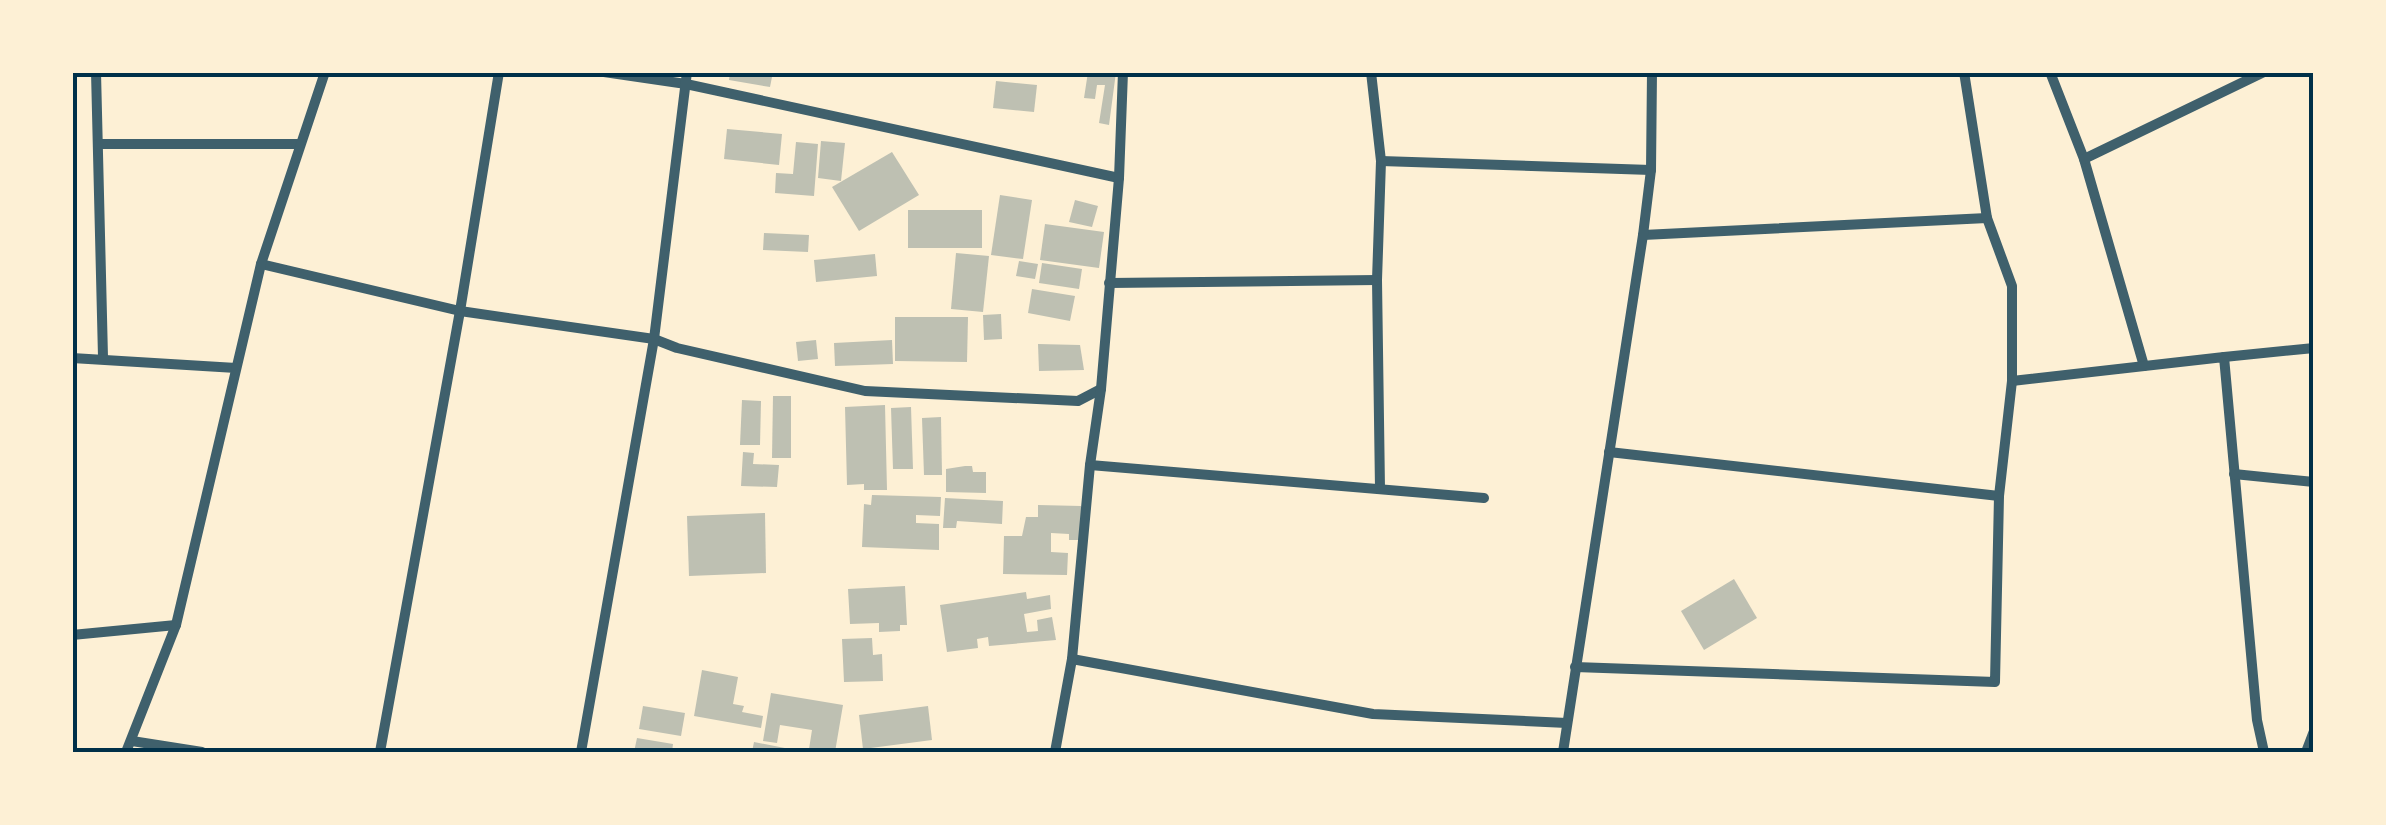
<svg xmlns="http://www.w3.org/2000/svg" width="2386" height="825" font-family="Rubik,sans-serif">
	<rect width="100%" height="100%" fill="#fdf0d5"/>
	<g fill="#bec0b2">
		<polygon points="730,72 773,72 770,87 729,80"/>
		<polygon points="1088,72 1116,72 1109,125 1099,123 1105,85 1097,85 1095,99 1084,98"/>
		<polygon points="996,81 1037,85 1034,112 993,108"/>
		<polygon points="727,129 782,134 779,165 724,159"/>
		<polygon points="821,141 845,143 841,181 818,178"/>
		<polygon points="796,142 818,144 814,196 775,193 776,173 793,174"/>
		<polygon points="892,152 919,195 859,231 832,187"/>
		<polygon points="1000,195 1032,200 1023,259 991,255"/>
		<polygon points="1075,200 1098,206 1092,227 1069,222"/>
		<rect x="908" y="210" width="74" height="38"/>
		<polygon points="1045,224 1104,232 1099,268 1040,260"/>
		<polygon points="764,233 809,235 808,252 763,250"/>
		<polygon points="956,253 989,256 983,312 951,309"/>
		<polygon points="875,254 877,276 816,282 814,260"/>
		<polygon points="1019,261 1038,264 1035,279 1016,276"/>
		<polygon points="1042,263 1082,269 1079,289 1039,283"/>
		<polygon points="1032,289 1075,296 1070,321 1028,313"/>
		<polygon points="1001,314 1002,339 984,340 983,315"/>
		<polygon points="895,317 968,317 967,362 895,361"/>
		<polygon points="816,340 818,359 798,361 796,342"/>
		<polygon points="892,340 893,364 835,366 834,343"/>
		<polygon points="1038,344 1080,345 1084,370 1039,371"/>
		<polygon points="773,396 791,396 791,458 772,458"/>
		<polygon points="742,400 761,401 760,445 740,445"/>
		<polygon points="885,405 887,490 864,490 864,484 847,485 845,407"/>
		<polygon points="911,407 913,469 893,469 891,408"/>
		<polygon points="941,417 942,475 924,475 922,418"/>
		<polygon points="743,452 754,453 753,464 779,465 777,487 741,486"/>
		<polygon points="965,466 972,466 973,472 986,472 986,493 946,492 946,469"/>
		<polygon points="872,495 941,497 940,516 916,515 916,523 939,524 939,550 862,547 864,504 871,505"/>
		<polygon points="945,498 1003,501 1002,524 957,521 956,528 943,528"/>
		<polygon points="1038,505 1081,506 1081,540 1069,540 1069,534 1051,533 1051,552 1068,553 1067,575 1003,574 1004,536 1022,536 1026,517 1038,517"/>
		<polygon points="765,513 766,573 689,576 687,516"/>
		<polygon points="1734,579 1757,618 1704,650 1681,611"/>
		<polygon points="905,586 907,625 900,625 900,631 879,632 879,623 850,624 848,589"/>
		<polygon points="1026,592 1027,599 1050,595 1051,609 1024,614 1027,632 1038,631 1037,620 1052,617 1056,640 989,646 988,637 977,639 978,648 947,652 940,605"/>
		<polygon points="872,638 873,655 882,654 883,681 844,682 842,639"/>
		<polygon points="702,670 738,677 733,704 744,706 742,712 763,716 761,728 694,716"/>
		<polygon points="771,693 843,705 835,752 809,749 812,730 780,725 777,743 763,741"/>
		<polygon points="643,706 685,713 681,736 639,729"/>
		<polygon points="928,706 932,740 863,749 859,715"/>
		<polygon points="637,738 673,744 672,752 634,752"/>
		<polygon points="754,742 800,751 800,752 752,752"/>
	</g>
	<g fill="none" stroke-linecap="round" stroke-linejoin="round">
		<g stroke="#3f606c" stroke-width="10">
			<polyline points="96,72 103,357"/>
			<polyline points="604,72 686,84 1119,178"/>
			<polyline points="1371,72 1381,161 1377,280 1380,489"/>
			<polyline points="2050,72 2084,159 2144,366"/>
			<polyline points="98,144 300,144"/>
			<polyline points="2084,159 2264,72"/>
			<polyline points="1381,161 1651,170"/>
			<polyline points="1643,235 1987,218"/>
			<polyline points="261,264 460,311 654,339 677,348 865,391 1078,401 1101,389"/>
			<polyline points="1109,283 1377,280"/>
			<polyline points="2224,357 2314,348"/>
			<polyline points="72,358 236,368"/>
			<polyline points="2012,381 2224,357 2257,720 2264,752"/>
			<polyline points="1609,452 1999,496"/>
			<polyline points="1090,465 1484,498"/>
			<polyline points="2234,474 2314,482"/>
			<polyline points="72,635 176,625"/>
			<polyline points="1072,659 1373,714 1567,723"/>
			<polyline points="1575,667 1995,682 1999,496 2012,381 2012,286 1987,218 1964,72"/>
			<polyline points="132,741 202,752"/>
			<polyline points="126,752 176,625 261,264 325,72"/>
			<polyline points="380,752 460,311 499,72"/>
			<polyline points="581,752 654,339 687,72"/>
			<polyline points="1055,752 1072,659 1090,465 1101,389 1119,178 1123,72"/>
			<polyline points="1563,752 1643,235 1651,170 1652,72"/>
			<polyline points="2306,752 2314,731"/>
		</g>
	</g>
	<rect width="2386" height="825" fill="none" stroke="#fdf0d5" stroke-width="150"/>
	<rect x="75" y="75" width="2236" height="675" fill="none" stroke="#003049" stroke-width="4"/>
</svg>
